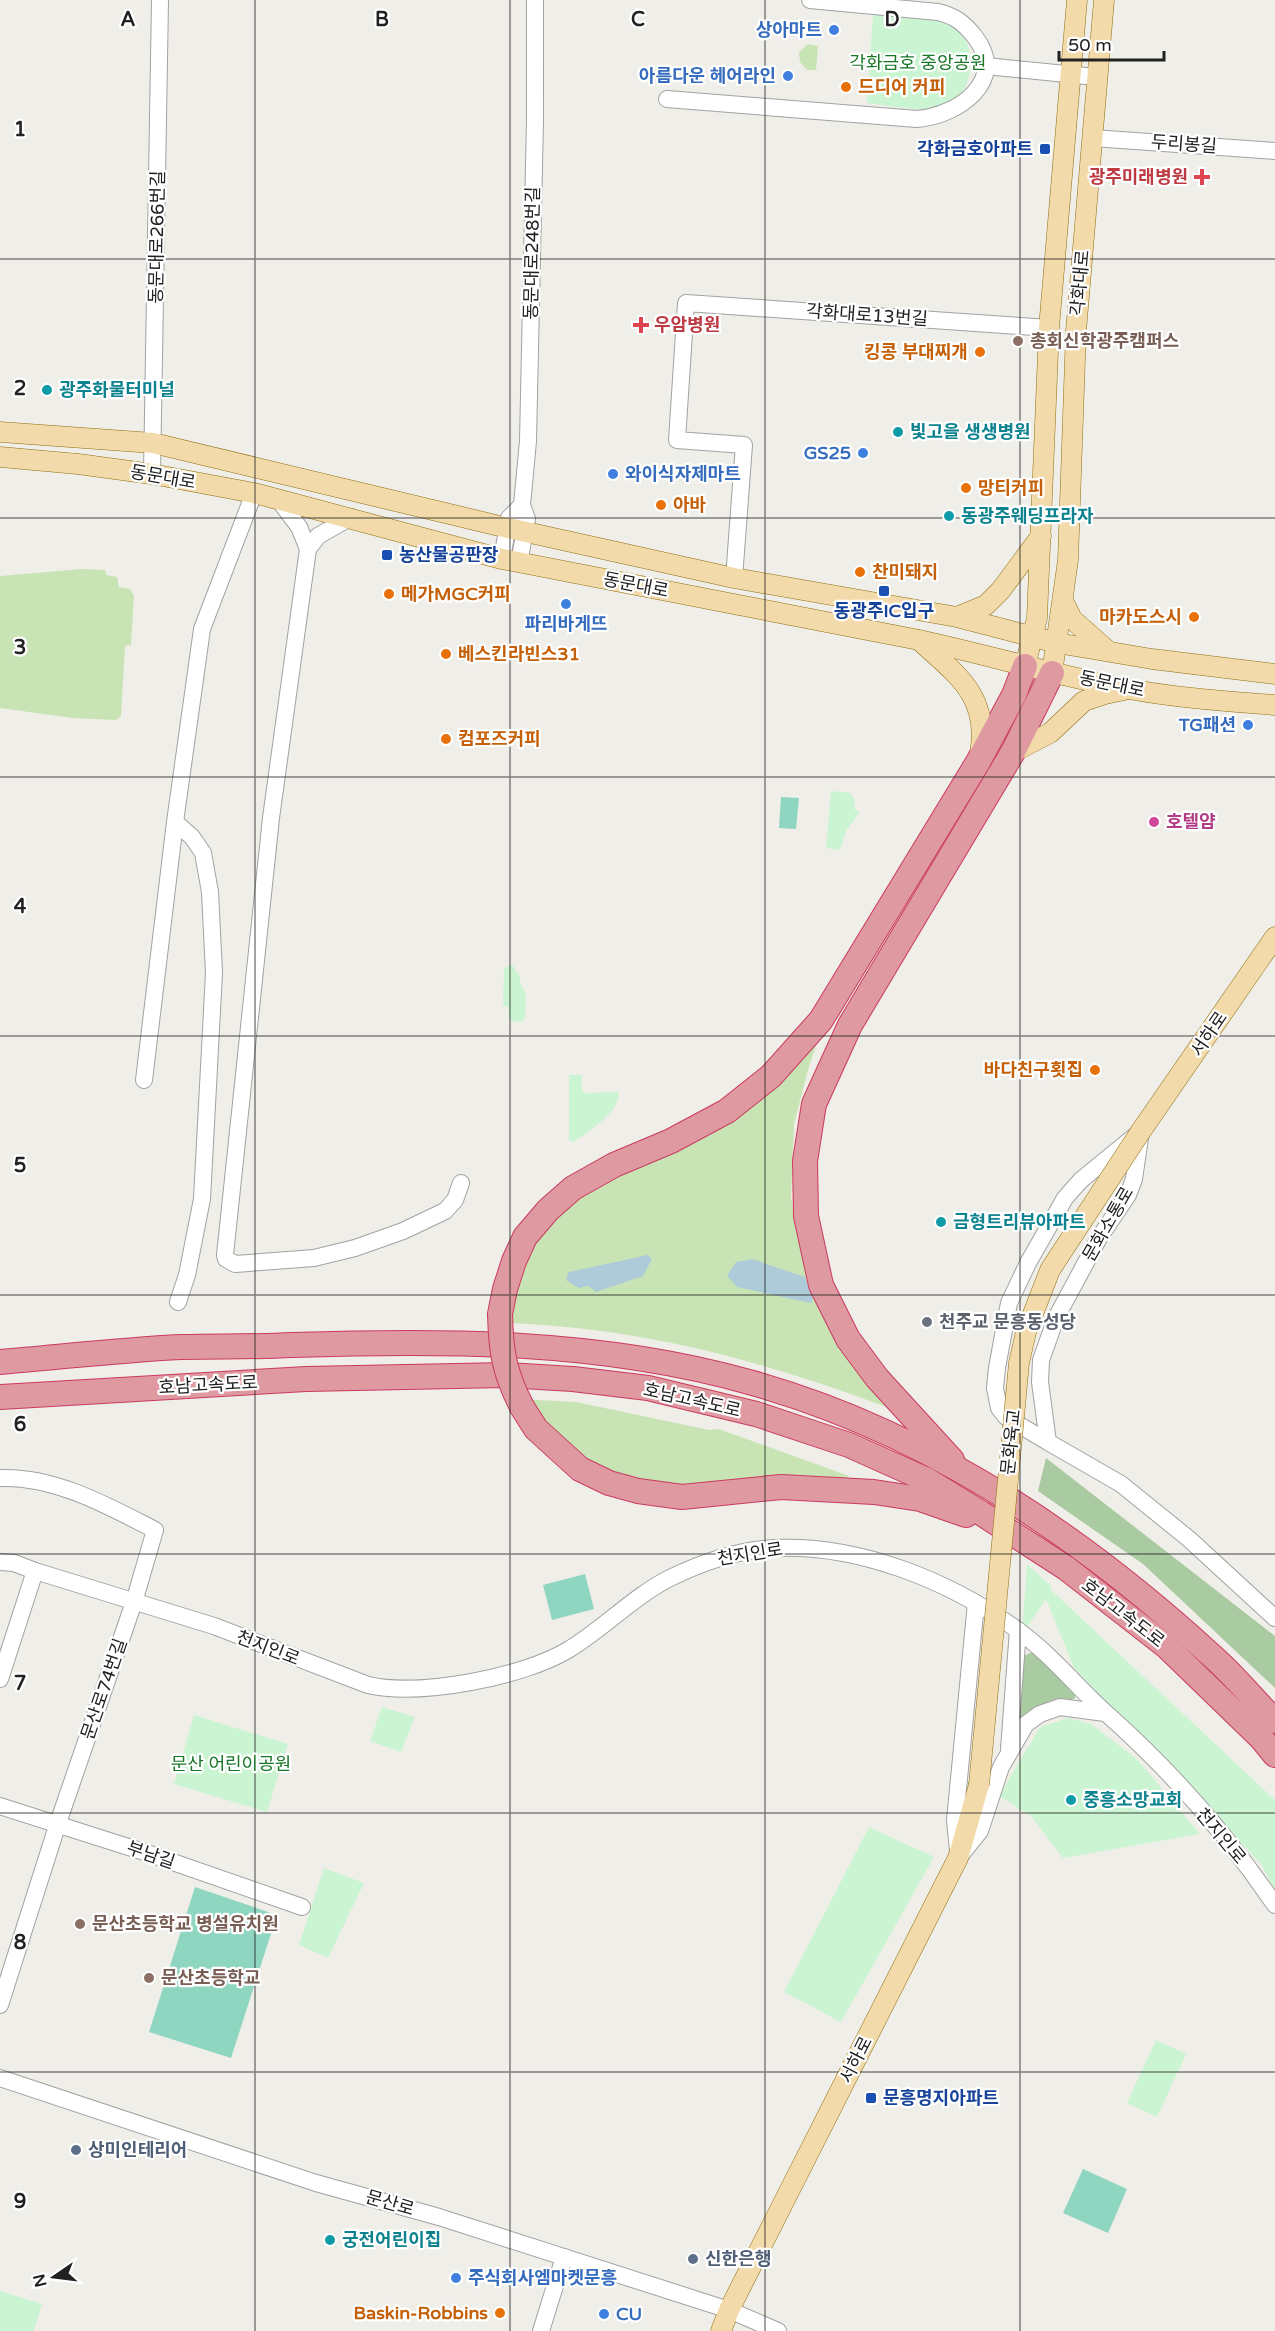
<svg xmlns="http://www.w3.org/2000/svg" width="1275" height="2331" font-family="'Varela Round','Noto Sans KR',sans-serif">
	<rect width="100%" height="100%" fill="#f0eee8"/>
	<g fill="#c8e4b4">
		<polygon points="808,44 818,46 816,70 807,70 800,62 799,52"/>
		<polygon points="82,569 105,570 106,575 117,577 119,587 130,589 134,596 131,645 125,646 121,716 116,720 72,718 0,708 0,576"/>
		<path d="M 820,1035 L 809,1066 L 794,1124 L 791,1198 L 802,1258 L 837,1338 L 889,1408 C 764,1361 646,1329 511,1323 L 515,1279 L 530,1237 L 596,1184 L 663,1155 Z"/>
		<polygon points="518,1399 576,1402 709,1430 719,1429 849,1476 845,1480 721,1494 609,1483"/>
	</g>
	<g fill="#aacba1">
		<polygon points="1046,1458 1275,1636 1275,1688 1143,1564 1038,1491"/>
		<polygon points="1030,1653 1037,1654 1076,1694 1075,1698 1070,1701 1016,1722 1022,1657"/>
	</g>
	<g fill="#cbf5d2">
		<path d="M 873,15 C 899,17 937,13 958,31 C 976,46 974,83 957,99 C 952,104 939,108 932,109 C 918,111 883,105 867,103 Z"/>
		<polygon points="831,791 851,793 854,799 855,810 860,812 846,831 840,850 826,848"/>
		<polygon points="512,965 521,978 519,981 526,994 525,1016 523,1021 514,1022 509,1018 508,1007 503,1005 504,968"/>
		<path d="M 569,1075 L 582,1075 L 581,1089 L 585,1093 L 619,1092 C 619,1114 590,1129 574,1142 L 569,1140 Z"/>
		<polygon points="1027,1564 1052,1587 1051,1590 1275,1800 1275,1891 1261,1864 1074,1668 1046,1599 1022,1634"/>
		<polygon points="382,1707 415,1717 401,1752 370,1741"/>
		<polygon points="194,1715 288,1744 267,1812 174,1784"/>
		<polygon points="1068,1718 1091,1724 1137,1759 1200,1834 1063,1858 1031,1816 999,1796 1040,1727"/>
		<polygon points="869,1827 934,1857 841,2022 784,1992"/>
		<polygon points="324,1868 364,1883 328,1958 299,1945"/>
		<polygon points="1156,2040 1186,2054 1157,2117 1127,2103"/>
		<polygon points="0,2291 42,2304 34,2331 0,2331"/>
	</g>
	<g fill="#8fd6c1">
		<polygon points="781,797 799,798 796,829 779,828"/>
		<polygon points="585,1574 594,1609 552,1620 543,1585"/>
		<polygon points="195,1887 277,1915 231,2058 149,2032"/>
		<polygon points="1083,2169 1127,2189 1108,2233 1063,2213"/>
	</g>
	<g fill="#adcbd9">
		<polygon points="648,1255 652,1259 643,1276 596,1292 588,1286 579,1288 566,1280 569,1272"/>
		<polygon points="752,1259 805,1277 813,1299 811,1303 737,1287 727,1276 736,1262"/>
	</g>
	<g fill="none" stroke-linecap="round" stroke-linejoin="round">
		<defs>
			<g id="minor">
				<polyline points="986,66 1096,77"/>
				<path d="M 667,99 L 917,119 C 957,116 1009,81 975,37 C 964,23 955,16 938,12 L 810,0"/>
				<polyline points="1093,138 1275,151"/>
				<polyline points="152,474 160,0"/>
				<polyline points="278,499 299,527 308,549 318,536 351,517"/>
				<polyline points="308,549 271,818 225,1255 226,1259 235,1264 314,1258 355,1248 403,1231 445,1211 455,1200 461,1183"/>
				<polyline points="502,559 509,518 522,505"/>
				<polyline points="519,563 527,519 522,505 528,441 535,120 535,0"/>
				<polyline points="734,578 744,445 677,440 686,303 1049,328"/>
				<polyline points="175,822 192,837 203,853 210,892 214,973 202,1199 187,1275 178,1302"/>
				<polyline points="144,1080 175,822 202,629 254,493"/>
				<polygon points="1141,1131 1134,1179 1128,1195 1099,1238 1056,1318 1041,1360 1040,1382 1048,1442 1006,1417 999,1408 995,1388 997,1368 1009,1303 1028,1263 1065,1198 1081,1180"/>
				<polyline points="1048,1442 1121,1484 1189,1539 1275,1618"/>
				<path d="M 0,1478 C 55,1476 108,1506 155,1530 L 134,1602 L 58,1823 L 0,2005"/>
				<path d="M 0,1562 L 14,1563 L 35,1571 L 214,1626 L 368,1685 C 420,1697 523,1677 568,1650 C 603,1629 634,1596 670,1578 C 703,1562 737,1550 774,1548 C 858,1544 948,1580 1016,1629 C 1050,1653 1077,1687 1107,1714 C 1170,1770 1228,1836 1275,1905"/>
				<polyline points="0,1679 35,1571"/>
				<polyline points="1009,1749 1018,1630"/>
				<polyline points="0,1806 144,1852 302,1907"/>
				<polyline points="958,1851 955,1820 976,1603"/>
				<polyline points="959,1857 980,1831 1001,1767 1026,1724 1040,1714 1060,1707 1105,1713"/>
				<polyline points="0,2078 316,2183 439,2217 729,2310 778,2331"/>
				<polyline points="541,2331 564,2257"/>
			</g>
			<g id="major">
				<polyline points="0,432 153,443 508,528 734,578 957,617 1057,643 1152,659 1275,674"/>
				<path d="M 0,457 L 78,464 L 152,474 L 254,493 L 502,559 L 919,640 C 989,655 1058,676 1129,689 C 1177,698 1226,701 1275,705"/>
				<polyline points="1063,601 1072,619 1108,651"/>
				<polyline points="957,617 986,605 1001,590 1041,536"/>
				<path d="M 919,640 C 957,675 990,696 980,754"/>
				<polyline points="1025,666 1037,618 1049,328 1077,0"/>
				<polyline points="1052,673 1068,560 1076,331 1104,0"/>
				<polyline points="1013,752 1050,733 1084,701 1105,694 1124,690"/>
				<polyline points="1141,1131 1275,937"/>
				<polyline points="721,2331 729,2310 958,1858 979,1785"/>
			</g>
			<g id="highway">
				<polyline points="500,1314 505,1289 514,1261 525,1237 548,1210 573,1188 614,1165 671,1141 727,1111 771,1076 821,1020 978,762 1014,695 1025,666"/>
				<path d="M 0,1362 C 60,1357 120,1350 181,1347 C 218,1346 255,1347 292,1345 C 445,1340 600,1340 749,1382 C 923,1430 1080,1535 1212,1656 C 1235,1676 1254,1700 1275,1721"/>
				<polyline points="0,1397 306,1379 506,1375 573,1379 648,1388 756,1414 849,1445 927,1480 981,1513 1066,1568 1166,1646 1262,1739 1275,1755"/>
				<polyline points="522,1407 536,1429 580,1469 609,1483 638,1491 682,1497 781,1487 874,1492 920,1499 966,1515"/>
				<polyline points="952,1460 877,1378 848,1339 821,1285 806,1216 805,1161 814,1104 850,1025 1013,752 1052,673"/>
			</g>
		</defs>
		<use href="#minor" stroke="#a2a2a2" stroke-width="18"/>
		<use href="#major" stroke="#8e6f10" stroke-width="21"/>
		<use href="#highway" stroke="#ca3a5f" stroke-width="26"/>
		<use href="#minor" stroke="#fff" stroke-width="16"/>
		<use href="#major" stroke="#f3daaa" stroke-width="20"/>
		<use href="#highway" stroke="#df99a0" stroke-width="24"/>
		<defs>
			<polyline id="major-bridge" points="979,1785 1013,1427 1019,1363 1026,1332 1050,1270 1141,1131"/>
			<path id="highway-bridge" d="M 500,1314 C 501,1352 504,1372 522,1407"/>
		</defs>
		<use href="#major-bridge" stroke="#8e6f10" stroke-width="21" stroke-linecap="butt"/>
		<use href="#highway-bridge" stroke="#ca3a5f" stroke-width="26" stroke-linecap="butt"/>
		<use href="#major-bridge" stroke="#f3daaa" stroke-width="20"/>
		<use href="#highway-bridge" stroke="#df99a0" stroke-width="24"/>
	</g>
	<path fill="none" stroke="#212121" stroke-width="1.5" stroke-opacity="0.55" d="M 255,0 L 255,2331M 510,0 L 510,2331M 765,0 L 765,2331M 1020,0 L 1020,2331M 0,259 L 1275,259M 0,518 L 1275,518M 0,777 L 1275,777M 0,1036 L 1275,1036M 0,1295 L 1275,1295M 0,1554 L 1275,1554M 0,1813 L 1275,1813M 0,2072 L 1275,2072"/>
	<g fill="#3f7fe0" stroke="#fff" stroke-width="2">
		<circle cx="834" cy="30" r="6"/>
		<circle cx="788" cy="76" r="6"/>
		<circle cx="863" cy="453" r="6"/>
		<circle cx="613" cy="474" r="6"/>
		<circle cx="566" cy="604" r="6"/>
		<circle cx="1248" cy="725" r="6"/>
		<circle cx="456" cy="2278" r="6"/>
		<circle cx="604" cy="2314" r="6"/>
	</g>
	<g fill="#e8710a" stroke="#fff" stroke-width="2">
		<circle cx="846" cy="87" r="6"/>
		<circle cx="980" cy="352" r="6"/>
		<circle cx="966" cy="488" r="6"/>
		<circle cx="661" cy="505" r="6"/>
		<circle cx="860" cy="572" r="6"/>
		<circle cx="389" cy="594" r="6"/>
		<circle cx="1194" cy="617" r="6"/>
		<circle cx="446" cy="654" r="6"/>
		<circle cx="446" cy="739" r="6"/>
		<circle cx="1095" cy="1070" r="6"/>
		<circle cx="500" cy="2313" r="6"/>
	</g>
	<g fill="#1a4fb4" stroke="#fff" stroke-width="2">
		<rect x="1039" y="143" width="12" height="12" rx="3"/>
		<rect x="381" y="549" width="12" height="12" rx="3"/>
		<rect x="878" y="585" width="12" height="12" rx="3"/>
		<rect x="865" y="2092" width="12" height="12" rx="3"/>
	</g>
	<g fill="#e0444e" stroke="#fff" stroke-width="2">
		<path d="M1199 168h6v6h6v6h-6v6h-6v-6h-6v-6h6z"/>
		<path d="M638 316h6v6h6v6h-6v6h-6v-6h-6v-6h6z"/>
	</g>
	<g fill="#8d6e63" stroke="#fff" stroke-width="2">
		<circle cx="1018" cy="341" r="6"/>
		<circle cx="80" cy="1924" r="6"/>
		<circle cx="149" cy="1978" r="6"/>
	</g>
	<g fill="#0f9aa8" stroke="#fff" stroke-width="2">
		<circle cx="47" cy="390" r="6"/>
		<circle cx="898" cy="432" r="6"/>
		<circle cx="949" cy="516" r="6"/>
		<circle cx="941" cy="1222" r="6"/>
		<circle cx="1071" cy="1800" r="6"/>
		<circle cx="330" cy="2240" r="6"/>
	</g>
	<circle fill="#d1479c" stroke="#fff" stroke-width="2" cx="1154" cy="822" r="6"/>
	<circle fill="#6b7280" stroke="#fff" stroke-width="2" cx="927" cy="1322" r="6"/>
	<g fill="#5c6f8a" stroke="#fff" stroke-width="2">
		<circle cx="76" cy="2150" r="6"/>
		<circle cx="693" cy="2259" r="6"/>
	</g>
	<g text-anchor="middle" stroke-width="4.5" stroke-linejoin="round" paint-order="stroke">
		<g font-size="18" font-weight="bold" fill="#366cbe" stroke="#fff" text-anchor="end">
			<text x="822" y="36">상아마트</text>
			<text x="776" y="82">아름다운 헤어라인</text>
			<text x="851" y="459">GS25</text>
			<text x="625" y="480" text-anchor="start">와이식자제마트</text>
			<text x="566" y="630" text-anchor="middle">파리바게뜨</text>
			<text x="1236" y="731">TG패션</text>
			<text x="468" y="2284" text-anchor="start">주식회사엠마켓문흥</text>
			<text x="616" y="2320" text-anchor="start">CU</text>
		</g>
		<g font-size="18" fill="#187627" stroke="#fff">
			<text x="918" y="69">각화금호 중앙공원</text>
			<text x="231" y="1770">문산 어린이공원</text>
		</g>
		<g font-size="18" font-weight="bold" fill="#c56008" stroke="#fff" text-anchor="start">
			<text x="858" y="93">드디어 커피</text>
			<text x="968" y="358" text-anchor="end">킹콩 부대찌개</text>
			<text x="978" y="494">망티커피</text>
			<text x="673" y="511">아바</text>
			<text x="872" y="578">찬미돼지</text>
			<text x="401" y="600">메가MGC커피</text>
			<text x="1182" y="623" text-anchor="end">마카도스시</text>
			<text x="458" y="660">베스킨라빈스31</text>
			<text x="458" y="745">컴포즈커피</text>
			<text x="1083" y="1076" text-anchor="end">바다친구횟집</text>
			<text x="488" y="2319" text-anchor="end">Baskin-Robbins</text>
		</g>
		<g font-size="18" fill="#212121" stroke="#fff">
			<text transform="translate(1184 144) rotate(4)" y="6">두리봉길</text>
			<text transform="translate(157 237) rotate(-89)" y="6">동문대로266번길</text>
			<text transform="translate(532 253) rotate(-89)" y="6">동문대로248번길</text>
			<text transform="translate(1080 283) rotate(-85)" y="6">각화대로</text>
			<text transform="translate(867 315) rotate(4)" y="6">각화대로13번길</text>
			<text transform="translate(163 477) rotate(10)" y="6">동문대로</text>
			<text transform="translate(636 585) rotate(11)" y="6">동문대로</text>
			<text transform="translate(1112 684) rotate(12)" y="6">동문대로</text>
			<text transform="translate(1209 1034) rotate(-56)" y="6">서하로</text>
			<text transform="translate(1108 1224) rotate(-60)" y="6">문화소통로</text>
			<text transform="translate(208 1385) rotate(-3)" y="6">호남고속도로</text>
			<text transform="translate(692 1400) rotate(13)" y="6">호남고속도로</text>
			<text transform="translate(1011 1442) rotate(-84)" y="6">문화육교</text>
			<text transform="translate(750 1554) rotate(-9)" y="6">천지인로</text>
			<text transform="translate(1123 1613) rotate(38)" y="6">호남고속도로</text>
			<text transform="translate(268 1648) rotate(21)" y="6">천지인로</text>
			<text transform="translate(104 1689) rotate(-71)" y="6">문산로74번길</text>
			<text transform="translate(1221 1836) rotate(50)" y="6">천지인로</text>
			<text transform="translate(151 1855) rotate(19)" y="6">부남길</text>
			<text transform="translate(856 2060) rotate(-63)" y="6">서하로</text>
			<text transform="translate(390 2203) rotate(16)" y="6">문산로</text>
		</g>
		<g font-size="18" font-weight="bold" fill="#164399" stroke="#fff" text-anchor="start">
			<text x="1033" y="155" text-anchor="end">각화금호아파트</text>
			<text x="399" y="561">농산물공판장</text>
			<text x="884" y="617" text-anchor="middle">동광주IC입구</text>
			<text x="883" y="2104">문흥명지아파트</text>
		</g>
		<g font-size="18" font-weight="bold" fill="#be3a42" stroke="#fff" text-anchor="end">
			<text x="1188" y="183">광주미래병원</text>
			<text x="654" y="331" text-anchor="start">우암병원</text>
		</g>
		<g font-size="18" font-weight="bold" fill="#785e54" stroke="#fff" text-anchor="start">
			<text x="1030" y="347">총회신학광주캠퍼스</text>
			<text x="92" y="1930">문산초등학교 병설유치원</text>
			<text x="161" y="1984">문산초등학교</text>
		</g>
		<g font-size="18" font-weight="bold" fill="#0d838f" stroke="#fff" text-anchor="start">
			<text x="59" y="396">광주화물터미널</text>
			<text x="910" y="438">빛고을 생생병원</text>
			<text x="961" y="522">동광주웨딩프라자</text>
			<text x="953" y="1228">금형트리뷰아파트</text>
			<text x="1083" y="1806">중흥소망교회</text>
			<text x="342" y="2246">궁전어린이집</text>
		</g>
		<g font-size="18" font-weight="bold" fill="#b23c85" stroke="#fff" text-anchor="start">
			<text x="1166" y="828">호텔얌</text>
		</g>
		<g font-size="18" font-weight="bold" fill="#5b616d" stroke="#fff" text-anchor="start">
			<text x="939" y="1328">천주교 문흥동성당</text>
		</g>
		<g font-size="18" font-weight="bold" fill="#4e5e75" stroke="#fff" text-anchor="start">
			<text x="88" y="2156">상미인테리어</text>
			<text x="705" y="2265">신한은행</text>
		</g>
	</g>
	<g font-size="20" text-anchor="middle" font-weight="bold" fill="#212121" stroke="#fff" stroke-width="4.5" stroke-linejoin="round" paint-order="stroke">
		<text x="128" y="26">A</text>
		<text x="382" y="26">B</text>
		<text x="638" y="26">C</text>
		<text x="892" y="26">D</text>
		<text x="20" y="136">1</text>
		<text x="20" y="395">2</text>
		<text x="20" y="654">3</text>
		<text x="20" y="913">4</text>
		<text x="20" y="1172">5</text>
		<text x="20" y="1431">6</text>
		<text x="20" y="1690">7</text>
		<text x="20" y="1949">8</text>
		<text x="20" y="2208">9</text>
	</g>
	<g transform="translate(54 2277) rotate(256)" stroke="#ffffff" stroke-width="4.5" paint-order="stroke">
	<path d="M0-4.5L10 22L0 15L-10 22Z" fill="#212121"/>
	<text y="-9" font-size="16" font-weight="bold" text-anchor="middle" fill="#212121">N</text>
	</g>
	<path d="M1059 51v9h105v-9" fill="none" stroke="#212121" stroke-width="3"/>
	<text x="1068" y="51" font-size="18" fill="#212121" stroke="#ffffff" stroke-width="4.5" paint-order="stroke">50 m</text>
</svg>
